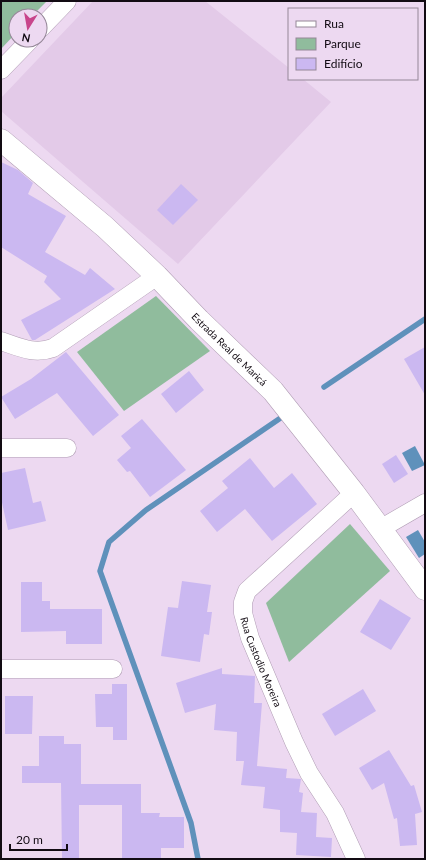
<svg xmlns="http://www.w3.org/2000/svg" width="426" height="860" font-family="Lato,sans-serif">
	<rect width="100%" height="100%" fill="#edd9f1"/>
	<polygon fill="#e3cae8" points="93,1 205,1 289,68 289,79 303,79 331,102 178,264 1,111 1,98"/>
	<g fill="#90bc9d">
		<polygon points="1,1 47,1 32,16 16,16 16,33 1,49"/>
		<polygon points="156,296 210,351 124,411 77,352"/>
		<polygon points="350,524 390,571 289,662 266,603"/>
	</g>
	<g fill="#5f91bb">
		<polygon points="415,446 425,465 412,471 402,453"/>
		<polygon points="418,530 425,542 425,554 419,558 406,537"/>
	</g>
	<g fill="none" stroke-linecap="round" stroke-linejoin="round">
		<g stroke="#5f91bb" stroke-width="5.5">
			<polyline points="324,387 425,319"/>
			<polyline points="198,859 191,823 100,571 109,542 146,510 282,417"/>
		</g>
	</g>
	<g fill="#cbb8f1">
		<polygon points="1,162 18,170 33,183 28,194 66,216 45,252 85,275 90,268 115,289 35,340 32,340 21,320 61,299 44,282 47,276 1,247"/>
		<polygon points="181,184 198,200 173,225 157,210"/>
		<polygon points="425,347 425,395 404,359"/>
		<polygon points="66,352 119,415 93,436 57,393 15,419 1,397 31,379"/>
		<polygon points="189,371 204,390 176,413 161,394"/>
		<polygon points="142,419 186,470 150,497 130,471 127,472 117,460 131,448 121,436"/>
		<polygon points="396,455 408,474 394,483 382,464"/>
		<polygon points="250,458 274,488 292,473 317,504 272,541 245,509 217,532 200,511 228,488 222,481"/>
		<polygon points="25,468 33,503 41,501 46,521 8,530 1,498 1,473"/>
		<polygon points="182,581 211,585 207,612 212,612 209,635 204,634 200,662 161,656 168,607 178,608"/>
		<polygon points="21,582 42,582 42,601 50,601 50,609 102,609 102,644 66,644 66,631 21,632"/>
		<polygon points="380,599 411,618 391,650 360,632"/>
		<polygon points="222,668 222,674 255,676 254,703 262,703 257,766 287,769 286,778 301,779 299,792 303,793 301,812 317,813 316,837 332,838 331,857 296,855 297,833 280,832 280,810 263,808 265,787 241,785 244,761 236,761 237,732 214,730 216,704 185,713 176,683"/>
		<polygon points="112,684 127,684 127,740 113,740 113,727 96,727 95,694 112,694"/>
		<polygon points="363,689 376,711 335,736 322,714"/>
		<polygon points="5,696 33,696 32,734 5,734"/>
		<polygon points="39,736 64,736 64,744 81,744 81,784 141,784 141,813 160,813 159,817 184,817 184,848 161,848 161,859 122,859 122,805 79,805 79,859 62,859 61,783 22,783 22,766 39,766"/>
		<polygon points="389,750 411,786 414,785 422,812 415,814 417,845 400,846 397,818 394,819 384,783 372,790 359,768"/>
	</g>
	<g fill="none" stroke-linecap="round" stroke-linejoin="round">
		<defs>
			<g id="street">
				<polyline points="40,29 67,1"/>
				<polyline points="1,70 30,40"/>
				<path d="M 1,341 C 19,347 34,355 53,348 L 157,276"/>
				<polyline points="1,448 67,448"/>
				<path id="s1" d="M 354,493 L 247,591 L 243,602 L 243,613 L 250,638 L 294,742 L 309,773 L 335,813 L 356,859"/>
				<polyline points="380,529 425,503"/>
				<polyline points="1,669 113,669"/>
			</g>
			<g id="secondary">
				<path id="s2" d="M 1,140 L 105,227 L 157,276 L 199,320 L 273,391 L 354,493 L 425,589"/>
			</g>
		</defs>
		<use href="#street" stroke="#b09db4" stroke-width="19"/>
		<use href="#secondary" stroke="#b09db4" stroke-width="23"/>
		<use href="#street" stroke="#fff" stroke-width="18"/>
		<use href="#secondary" stroke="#fff" stroke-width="22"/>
	</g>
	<g text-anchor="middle" stroke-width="3" stroke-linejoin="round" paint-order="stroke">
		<g font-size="10" fill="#120b13" stroke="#edd9f1">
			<text dy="4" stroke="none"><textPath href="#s2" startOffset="310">Estrada Real de Maricá</textPath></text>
			<text dy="4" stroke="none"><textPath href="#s1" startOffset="220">Rua Custodio Moreira</textPath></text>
		</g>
	</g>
	<rect width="426" height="860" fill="none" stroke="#120b13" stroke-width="4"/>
	<rect x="288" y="8" width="130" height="72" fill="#edd9f1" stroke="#958798"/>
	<rect x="296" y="21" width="20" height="6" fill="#ffffff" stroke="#958798"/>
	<text x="324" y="28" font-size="12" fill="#120b13">Rua</text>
	<rect x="296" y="38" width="20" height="12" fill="#90bc9d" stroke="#958798"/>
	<text x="324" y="48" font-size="12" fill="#120b13">Parque</text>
	<rect x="296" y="58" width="20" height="12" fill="#cbb8f1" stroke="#958798"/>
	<text x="324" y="68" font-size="12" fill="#120b13">Edifício</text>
	<g transform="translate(28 28) rotate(191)"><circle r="19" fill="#edd9f1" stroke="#958798"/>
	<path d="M0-3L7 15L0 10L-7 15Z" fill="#c8458b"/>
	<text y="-6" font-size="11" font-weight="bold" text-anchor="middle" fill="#120b13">N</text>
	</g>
	<path d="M10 844v6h57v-6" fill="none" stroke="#120b13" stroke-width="2"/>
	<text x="16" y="844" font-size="12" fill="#120b13" stroke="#edd9f1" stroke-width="3" paint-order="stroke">20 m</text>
</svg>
